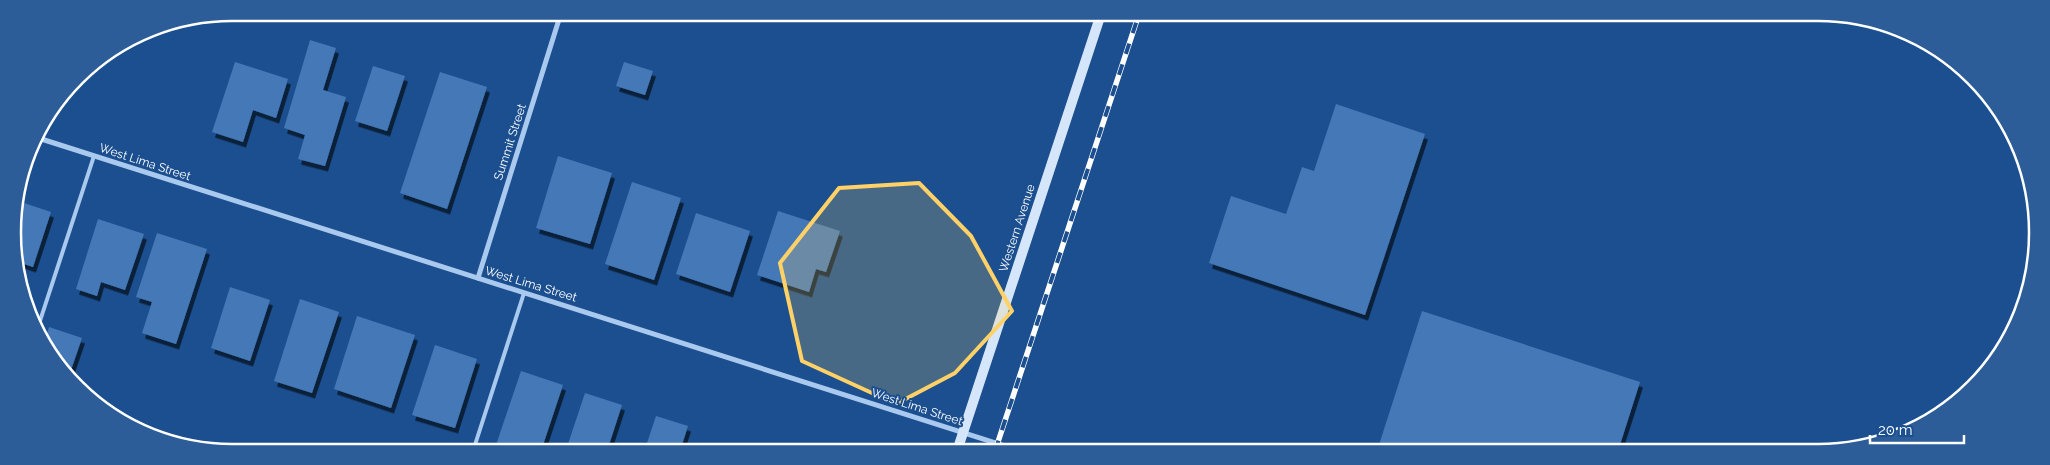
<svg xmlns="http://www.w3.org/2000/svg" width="2050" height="465" font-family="Raleway,sans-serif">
	<defs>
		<filter id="shadow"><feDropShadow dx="3" dy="5.5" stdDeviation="0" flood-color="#0009"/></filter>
	</defs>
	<rect width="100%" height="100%" fill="#1b4f8f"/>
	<g fill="#4478b7" filter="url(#shadow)">
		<polygon points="310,40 336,48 323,90 346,97 325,166 298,159 305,135 284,128"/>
		<polygon points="235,62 288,79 276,118 253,110 243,142 212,132"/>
		<polygon points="624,62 653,71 645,95 616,86"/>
		<polygon points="373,66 405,76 387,131 355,121"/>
		<polygon points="440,72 487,87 447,209 400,193"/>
		<polygon points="1336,104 1425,134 1365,315 1209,263 1231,196 1286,214 1302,167 1314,171"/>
		<polygon points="558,156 612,173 590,244 536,228"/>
		<polygon points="632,182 681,198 654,280 605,264"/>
		<polygon points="18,201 51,212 33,267 21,263 18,272 13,218"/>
		<polygon points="778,211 840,231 826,272 816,269 809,292 757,275"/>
		<polygon points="696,213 750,231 730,292 676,274"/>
		<polygon points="98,219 144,234 125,290 101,282 97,296 76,289"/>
		<polygon points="157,233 207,249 176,344 142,333 152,302 136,297"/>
		<polygon points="230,287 270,300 250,361 211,348"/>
		<polygon points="300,299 339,312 312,393 274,381"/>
		<polygon points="1422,311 1640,382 1618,451 1377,451"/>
		<polygon points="357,316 415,335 391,408 334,389"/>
		<polygon points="49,327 82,338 70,373 58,367 45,340"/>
		<polygon points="435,345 477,359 455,428 412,415"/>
		<polygon points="521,371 563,385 541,451 494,451"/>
		<polygon points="585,393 622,405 607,451 566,450"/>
		<polygon points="656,416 688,426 680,451 660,451 646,446"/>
	</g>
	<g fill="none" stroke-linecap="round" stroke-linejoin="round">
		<g stroke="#a9c9ee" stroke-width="4">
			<polyline points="38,327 94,156"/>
			<polyline points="473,451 524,293"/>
		</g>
		<g stroke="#a9c9ee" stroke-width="5">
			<polyline points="35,137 1021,451"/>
			<polyline points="478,278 561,13"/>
		</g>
		<polyline stroke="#d6e6fa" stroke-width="10" points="957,451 1101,14"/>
		<defs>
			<polyline id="rail" points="995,451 1139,14"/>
		</defs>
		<use href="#rail" stroke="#fff" stroke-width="5.5"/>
		<use href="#rail" stroke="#1b4f8f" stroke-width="4" stroke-dasharray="11" stroke-linecap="butt"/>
	</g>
	<path fill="#ffd166" fill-opacity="0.2" stroke="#ffd166" stroke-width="4" stroke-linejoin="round" d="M 919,183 L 971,236 L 1012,311 L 955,373 L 896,404 L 802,361 L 780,263 L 839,188 Z"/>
	<g text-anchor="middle" stroke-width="4" stroke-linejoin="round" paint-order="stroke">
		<g font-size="12" fill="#fff" stroke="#1b4f8f">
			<text transform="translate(510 142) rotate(-72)" y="4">Summit Street</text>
			<text transform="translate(145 162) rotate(18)" y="4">West Lima Street</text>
			<text transform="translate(1017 228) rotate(-72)" y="4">Western Avenue</text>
			<text transform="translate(531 284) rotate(17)" y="4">West Lima Street</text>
			<text transform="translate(917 407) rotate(18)" y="4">West Lima Street</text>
		</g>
	</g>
	<path d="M0 0H2050V465H0ZM232 21H1818A211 211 0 0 1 2029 232V233A211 211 0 0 1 1818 444H232A211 211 0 0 1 21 233V232A211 211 0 0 1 232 21Z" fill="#2d5d98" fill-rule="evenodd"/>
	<path fill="none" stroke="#fff" stroke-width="2.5" d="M232 21H1818A211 211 0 0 1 2029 232V233A211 211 0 0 1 1818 444H232A211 211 0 0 1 21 233V232A211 211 0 0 1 232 21Z"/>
	<path d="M1870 435v8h94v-8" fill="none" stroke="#ffffff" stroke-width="2.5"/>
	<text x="1878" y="435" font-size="15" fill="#ffffff" stroke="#1b4f8f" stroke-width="4" paint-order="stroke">20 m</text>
</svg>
